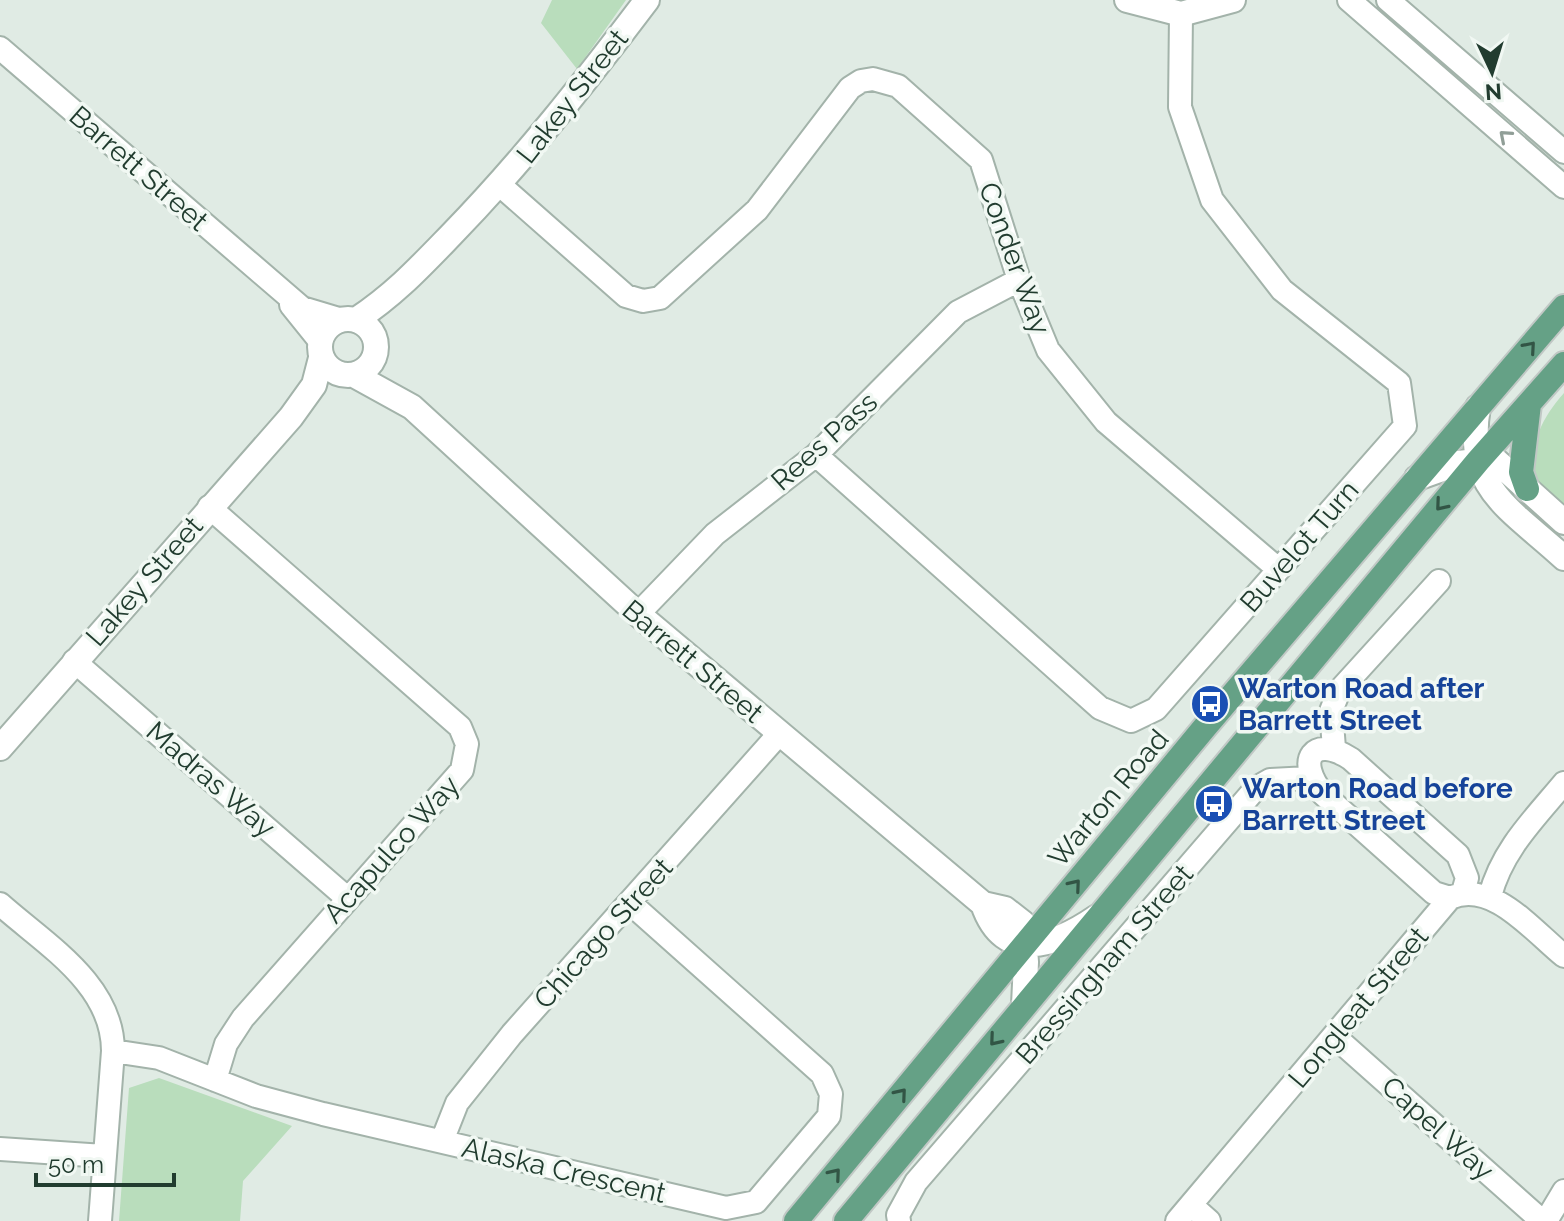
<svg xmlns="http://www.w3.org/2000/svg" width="1564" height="1221" viewBox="0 0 1564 1221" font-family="Raleway,sans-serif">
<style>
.green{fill:#b9ddbc}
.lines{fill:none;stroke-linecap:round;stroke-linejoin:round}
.minor-casing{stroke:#a3b3aa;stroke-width:26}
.tertiary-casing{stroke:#a3b3aa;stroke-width:28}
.primary-casing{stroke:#c1c8c5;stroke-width:28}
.minor{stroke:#fff;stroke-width:22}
.tertiary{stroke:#fff;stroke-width:24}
.primary{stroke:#65a186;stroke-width:24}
.oneway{stroke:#909e97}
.oneway2{stroke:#325545}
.labels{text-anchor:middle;stroke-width:7;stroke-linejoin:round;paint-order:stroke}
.street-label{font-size:28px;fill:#213c2f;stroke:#f1f8f3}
.transit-label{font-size:28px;font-weight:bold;fill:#164399;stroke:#f1f8f3;text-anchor:start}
</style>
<rect width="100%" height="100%" fill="#e0ebe4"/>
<!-- green -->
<path class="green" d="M552,0H626L577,69L541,23Z
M1564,393V509L1530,474C1533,440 1541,419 1564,393Z
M159,1078L292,1126L243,1181L240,1221H119L129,1088Z"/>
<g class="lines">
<defs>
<path id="minor" d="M1349,0L1564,187
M1388,0L1564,152
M0,48L302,308L342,320
M500,185L626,296L643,301L660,298L757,210L850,88L861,81L873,79L898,86L981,160L1019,280L1048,350L1106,422L1278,569
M291,305L320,341
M816,455L1100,708L1131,721L1156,709L1405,426L1399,383L1282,290L1212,200L1180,107L1181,14
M209,507L460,727L467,744L462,770L243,1018L226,1044L215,1080
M638,614L715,534L816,455L958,312L1019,280
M74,661L347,898
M1334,748L1331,711L1339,691L1439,581
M1490,896C1502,850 1534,819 1564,783
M1450,898L1434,893L1323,794C1295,760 1313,734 1351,759L1458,855L1467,878L1463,892
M0,904C46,945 113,984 113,1051L100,1221
M1334,1036L1542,1221
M113,1051L159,1058L256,1096L323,1114L726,1208L756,1202L829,1116L831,1094L822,1074L630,903
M442,1141L457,1103L512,1034L779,734
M0,1149L104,1156
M1191,1205L1209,1221
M899,1221L898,1215L916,1182L1256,788L1270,780L1309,778
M1177,1221L1450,898C1492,879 1533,931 1564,956
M1546,1221L1564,1191"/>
<path id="tertiary" d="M1127,0L1181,14L1233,0
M320 347a28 28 0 1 1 56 0a28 28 0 1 1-56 0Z
M356,320C395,294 419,268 451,235C523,161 585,82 647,0
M354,375L412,407L638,614L983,904L1005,909L1023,923L1026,962L1024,1005
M1478,407C1464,489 1510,508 1564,558
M1417,478L1459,463L1494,459L1564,522
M0,748L291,417L314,385L321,358
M983,904C1004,966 1056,945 1097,917"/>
<path id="primary" d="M1527,489L1521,472L1529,404
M796,1221L1205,727L1564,307
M846,1221L1478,461L1564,364"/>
</defs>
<!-- minor casing -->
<use href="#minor" class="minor-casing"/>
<!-- tertiary casing -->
<use href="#tertiary" class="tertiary-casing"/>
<!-- primary casing -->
<use href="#primary" class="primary-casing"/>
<!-- minor -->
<use href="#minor" class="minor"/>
<!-- tertiary -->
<use href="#tertiary" class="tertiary"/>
<!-- primary -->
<use href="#primary" class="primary"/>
</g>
<!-- one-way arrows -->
<defs><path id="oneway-chevron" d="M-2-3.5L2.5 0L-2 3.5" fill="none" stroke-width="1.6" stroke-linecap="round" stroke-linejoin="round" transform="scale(2)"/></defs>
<use class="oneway" href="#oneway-chevron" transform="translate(1505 136) rotate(-139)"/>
<g class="oneway2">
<use href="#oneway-chevron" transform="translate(1530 347) rotate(-49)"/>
<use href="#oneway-chevron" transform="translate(1441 505) rotate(130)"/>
<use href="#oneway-chevron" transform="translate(1075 885) rotate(-50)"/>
<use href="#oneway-chevron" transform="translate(995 1040) rotate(130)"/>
<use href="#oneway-chevron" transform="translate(901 1094) rotate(-50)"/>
<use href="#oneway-chevron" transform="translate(835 1174) rotate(-50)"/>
</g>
<!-- icons -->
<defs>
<symbol id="bus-disc" viewBox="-11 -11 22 22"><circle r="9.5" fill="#1a4fb4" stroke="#f1f8f3"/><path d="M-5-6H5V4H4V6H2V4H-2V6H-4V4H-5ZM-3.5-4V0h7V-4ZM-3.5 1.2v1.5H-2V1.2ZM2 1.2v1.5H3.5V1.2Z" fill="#fff"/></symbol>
</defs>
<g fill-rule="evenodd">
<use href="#bus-disc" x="1188" y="682" width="44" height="44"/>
<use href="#bus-disc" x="1192" y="782" width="44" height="44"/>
</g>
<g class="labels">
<!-- street labels -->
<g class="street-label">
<text transform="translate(572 96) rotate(-52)" y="10">Lakey Street</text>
<text transform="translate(139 168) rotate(41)" y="10">Barrett Street</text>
<text transform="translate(1015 258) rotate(70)" y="10">Conder Way</text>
<text transform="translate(824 441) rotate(-42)" y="10">Rees Pass</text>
<text transform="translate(1299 546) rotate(-49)" y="10">Buvelot Turn</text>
<text transform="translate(144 581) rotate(-49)" y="10">Lakey Street</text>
<text transform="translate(693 661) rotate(40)" y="10">Barrett Street</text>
<text transform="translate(211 779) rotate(41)" y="10">Madras Way</text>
<text transform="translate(1108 798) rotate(-50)" y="10">Warton Road</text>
<text transform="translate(391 849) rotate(-48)" y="10">Acapulco Way</text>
<text transform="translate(603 933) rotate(-48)" y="10">Chicago Street</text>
<text transform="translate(1104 964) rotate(-49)" y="10">Bressingham Street</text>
<text transform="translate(1358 1007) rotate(-50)" y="10">Longleat Street</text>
<text transform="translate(1438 1128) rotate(42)" y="10">Capel Way</text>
<text transform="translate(564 1170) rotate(13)" y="10">Alaska Crescent</text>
</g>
<!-- transit labels -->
<g class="transit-label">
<text x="1238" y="698">Warton Road after<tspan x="1238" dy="32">Barrett Street</tspan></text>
<text x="1242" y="798">Warton Road before<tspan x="1242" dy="32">Barrett Street</tspan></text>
</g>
</g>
<!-- north arrow -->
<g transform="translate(1492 72) rotate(176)" stroke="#f1f8f3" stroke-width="6" paint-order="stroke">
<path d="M0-6L14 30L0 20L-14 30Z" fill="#213c2f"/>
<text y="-12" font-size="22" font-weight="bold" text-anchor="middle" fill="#213c2f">N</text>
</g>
<!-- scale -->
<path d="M36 1173v12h138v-12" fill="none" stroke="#213c2f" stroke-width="4"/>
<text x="48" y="1173" font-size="24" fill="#213c2f" stroke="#f1f8f3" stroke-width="6" paint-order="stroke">50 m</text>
</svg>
